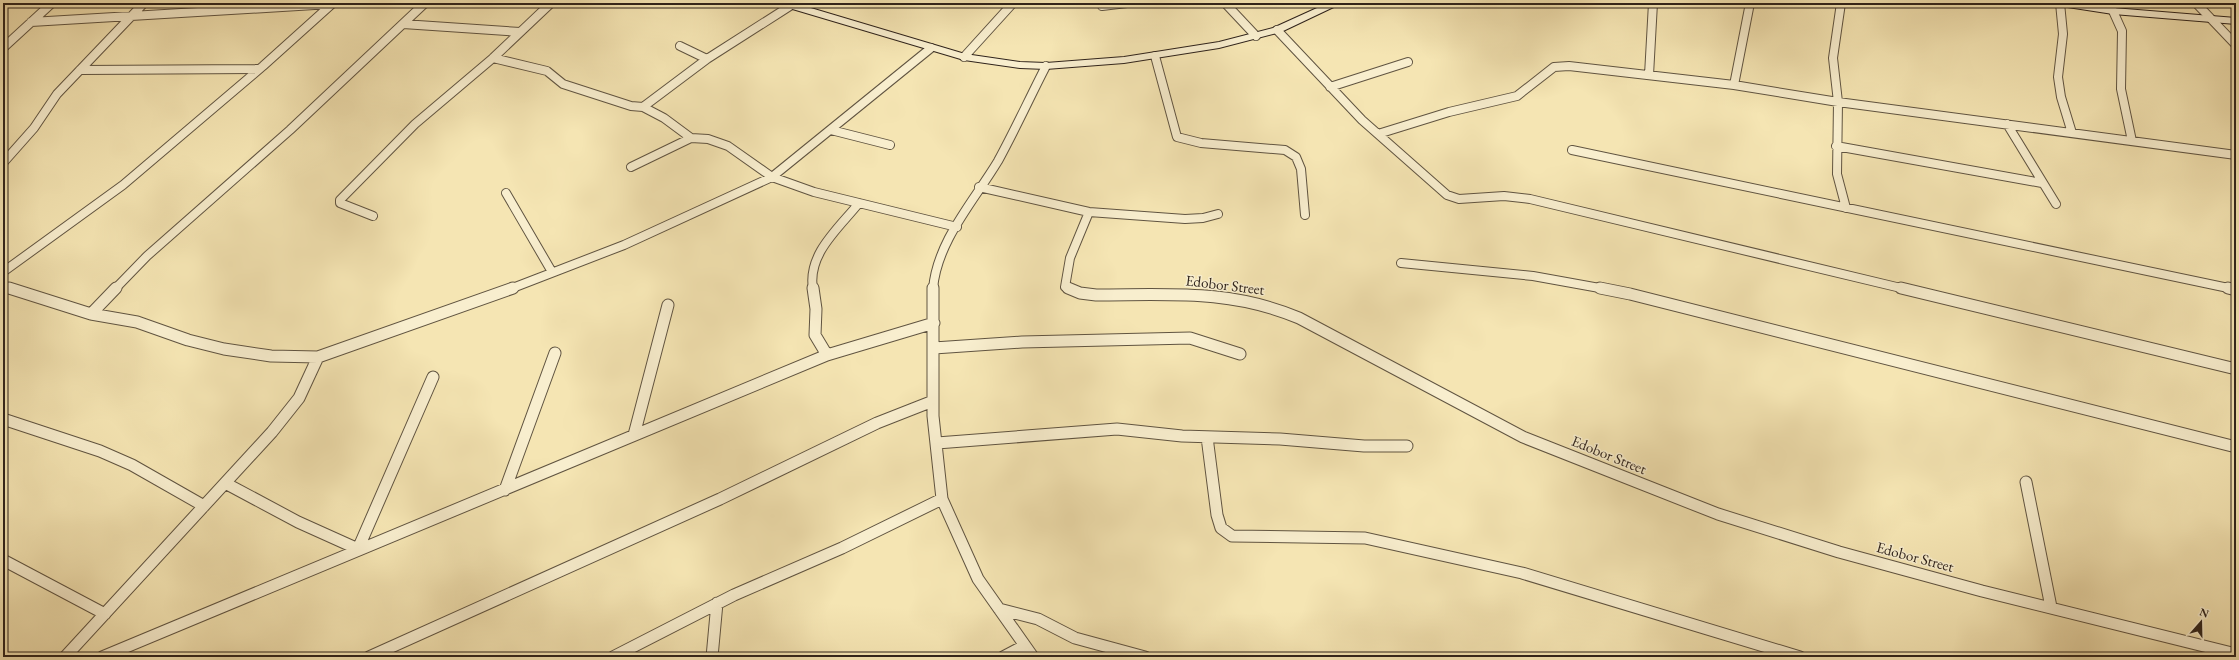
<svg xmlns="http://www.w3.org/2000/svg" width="2239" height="660" viewBox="0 0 2239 660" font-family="'EB Garamond',serif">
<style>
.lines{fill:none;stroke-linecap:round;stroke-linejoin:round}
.street-far1-casing{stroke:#605441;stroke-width:10}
.street-casing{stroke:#605441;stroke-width:13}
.secondary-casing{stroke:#2f231b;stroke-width:2}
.street-far1{stroke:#f8eece;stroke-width:8}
.street{stroke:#f8eece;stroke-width:11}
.secondary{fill:#f8eece;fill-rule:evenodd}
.labels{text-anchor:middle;stroke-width:3;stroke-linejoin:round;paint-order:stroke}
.street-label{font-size:15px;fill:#2f231b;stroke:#f8eece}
</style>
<rect width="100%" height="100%" fill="#f5e5b3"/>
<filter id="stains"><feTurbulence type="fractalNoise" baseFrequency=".005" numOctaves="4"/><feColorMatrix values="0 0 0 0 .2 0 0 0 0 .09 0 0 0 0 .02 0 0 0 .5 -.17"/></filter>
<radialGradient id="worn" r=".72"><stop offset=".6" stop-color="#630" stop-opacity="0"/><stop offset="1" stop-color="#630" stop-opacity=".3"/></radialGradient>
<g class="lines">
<defs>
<path id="street-far1" d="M1225,3L1256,36
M1841,3L1833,58L1838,102L1837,174L1846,208
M2060,3L2063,34L2058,77L2061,97L2072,133
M2196,3L2236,45
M790,6L707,59L643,107L664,118L691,138L708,139L728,146L772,177L814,192L957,227
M1102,6L1127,3
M2113,11L2122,31L2121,89L2132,141
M31,22L331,4
M403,24L520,32
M1277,30L1362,120L1447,195L1459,199L1504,196L1530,199L1905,289
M680,46L707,59
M3,48L52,3
M1155,56L1177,137L1201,143L1285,150L1296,157L1301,169L1305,215
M964,57L1013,3
M493,58L547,71L563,84L631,106L643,107
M80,70L259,69
M1649,75L1653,3
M1734,85L1750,3
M1330,87L1408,62
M2007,124L2056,204
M831,130L890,145
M1378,134L1449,112L1517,96L1554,67L1569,66L1734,85L1838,102L2236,155
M1836,146L2042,183
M1572,150L2233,289
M3,163L34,128L57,94L144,3
M631,167L691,138
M979,187L1089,212L1185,219L1203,218L1218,214
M506,193L552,272
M373,216L340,203V200L415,124L493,58L551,3
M1401,263L1533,276L1605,289
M3,272L123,185L263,66L333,3
M3,286L11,289
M115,289L147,256L290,130L425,3
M510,289L624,245L772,177L931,48
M813,289C807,254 839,228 859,203
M933,289C937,241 974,201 998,161C1015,130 1030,97 1046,66
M1070,289L1065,287L1070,258L1089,212"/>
<path id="street" d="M9,288L91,314L137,322L188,340L224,349L271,356L318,357
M813,288L816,309L815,335L827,355
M933,288V416L942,499L978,579L1033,657
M1068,288L1080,293L1096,295C1169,295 1230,289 1299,318L1523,437L1718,514L1839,552L1982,591L2236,654
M1600,288L1630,294L2236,447
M1901,288L2236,369
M2228,288L2236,290
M91,314L116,288
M934,348L1022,342L1190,338L1240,354
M6,420L100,451L132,465L204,506
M634,435L668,305
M1207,437L1217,515L1221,528L1232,536L1365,538L1522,573L1800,657
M937,443L1117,429L1182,436L1280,439L1364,446H1407
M2026,482L2051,607
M225,483L298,522L358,549L433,377
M505,490L555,353
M3,560L105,614
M999,609L1038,619L1075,638L1145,657
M65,657L272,432L299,398L318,357L513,288
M102,657L827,355L934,323
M369,657L720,499L877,423L933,401
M613,657L734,595L842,548L942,499
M712,657L717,603
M1003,657L1024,646"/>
<path id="secondary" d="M778,3H794L965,54L1020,62L1046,63L1124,57L1219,42L1273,28L1328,3H1342L1281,32L1219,48L1124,63L1046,69L1020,68L964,60L779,5Z
M2056,3H2082L2113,8L2236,18V24L2113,14L2061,6Z"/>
</defs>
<!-- street-far1 casing -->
<use href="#street-far1" class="street-far1-casing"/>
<!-- street casing -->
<use href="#street" class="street-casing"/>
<!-- secondary casing -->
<use href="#secondary" class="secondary-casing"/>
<!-- street-far1 -->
<use href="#street-far1" class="street-far1"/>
<!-- street -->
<use href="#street" class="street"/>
<!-- secondary -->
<use href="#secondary" class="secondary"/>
</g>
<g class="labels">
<!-- street labels -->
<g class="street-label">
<text transform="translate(1225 285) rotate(7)" y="5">Edobor Street</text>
<text transform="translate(1609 455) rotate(22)" y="5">Edobor Street</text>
<text transform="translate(1915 557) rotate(15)" y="5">Edobor Street</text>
</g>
</g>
<!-- margin -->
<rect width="2239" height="660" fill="none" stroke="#f5e5b3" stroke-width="16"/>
<rect x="4" y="4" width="2231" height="652" fill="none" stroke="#2f231b" stroke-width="2"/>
<rect x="8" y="8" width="2223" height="644" fill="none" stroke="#2f231b"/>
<!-- north arrow -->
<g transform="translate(2201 622) rotate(20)" stroke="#f8eece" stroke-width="3" paint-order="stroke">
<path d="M0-3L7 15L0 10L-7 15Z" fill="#2f231b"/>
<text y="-6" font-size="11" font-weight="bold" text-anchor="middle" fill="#2f231b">N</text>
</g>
<rect width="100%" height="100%" filter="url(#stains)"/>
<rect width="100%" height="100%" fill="url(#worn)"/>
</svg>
